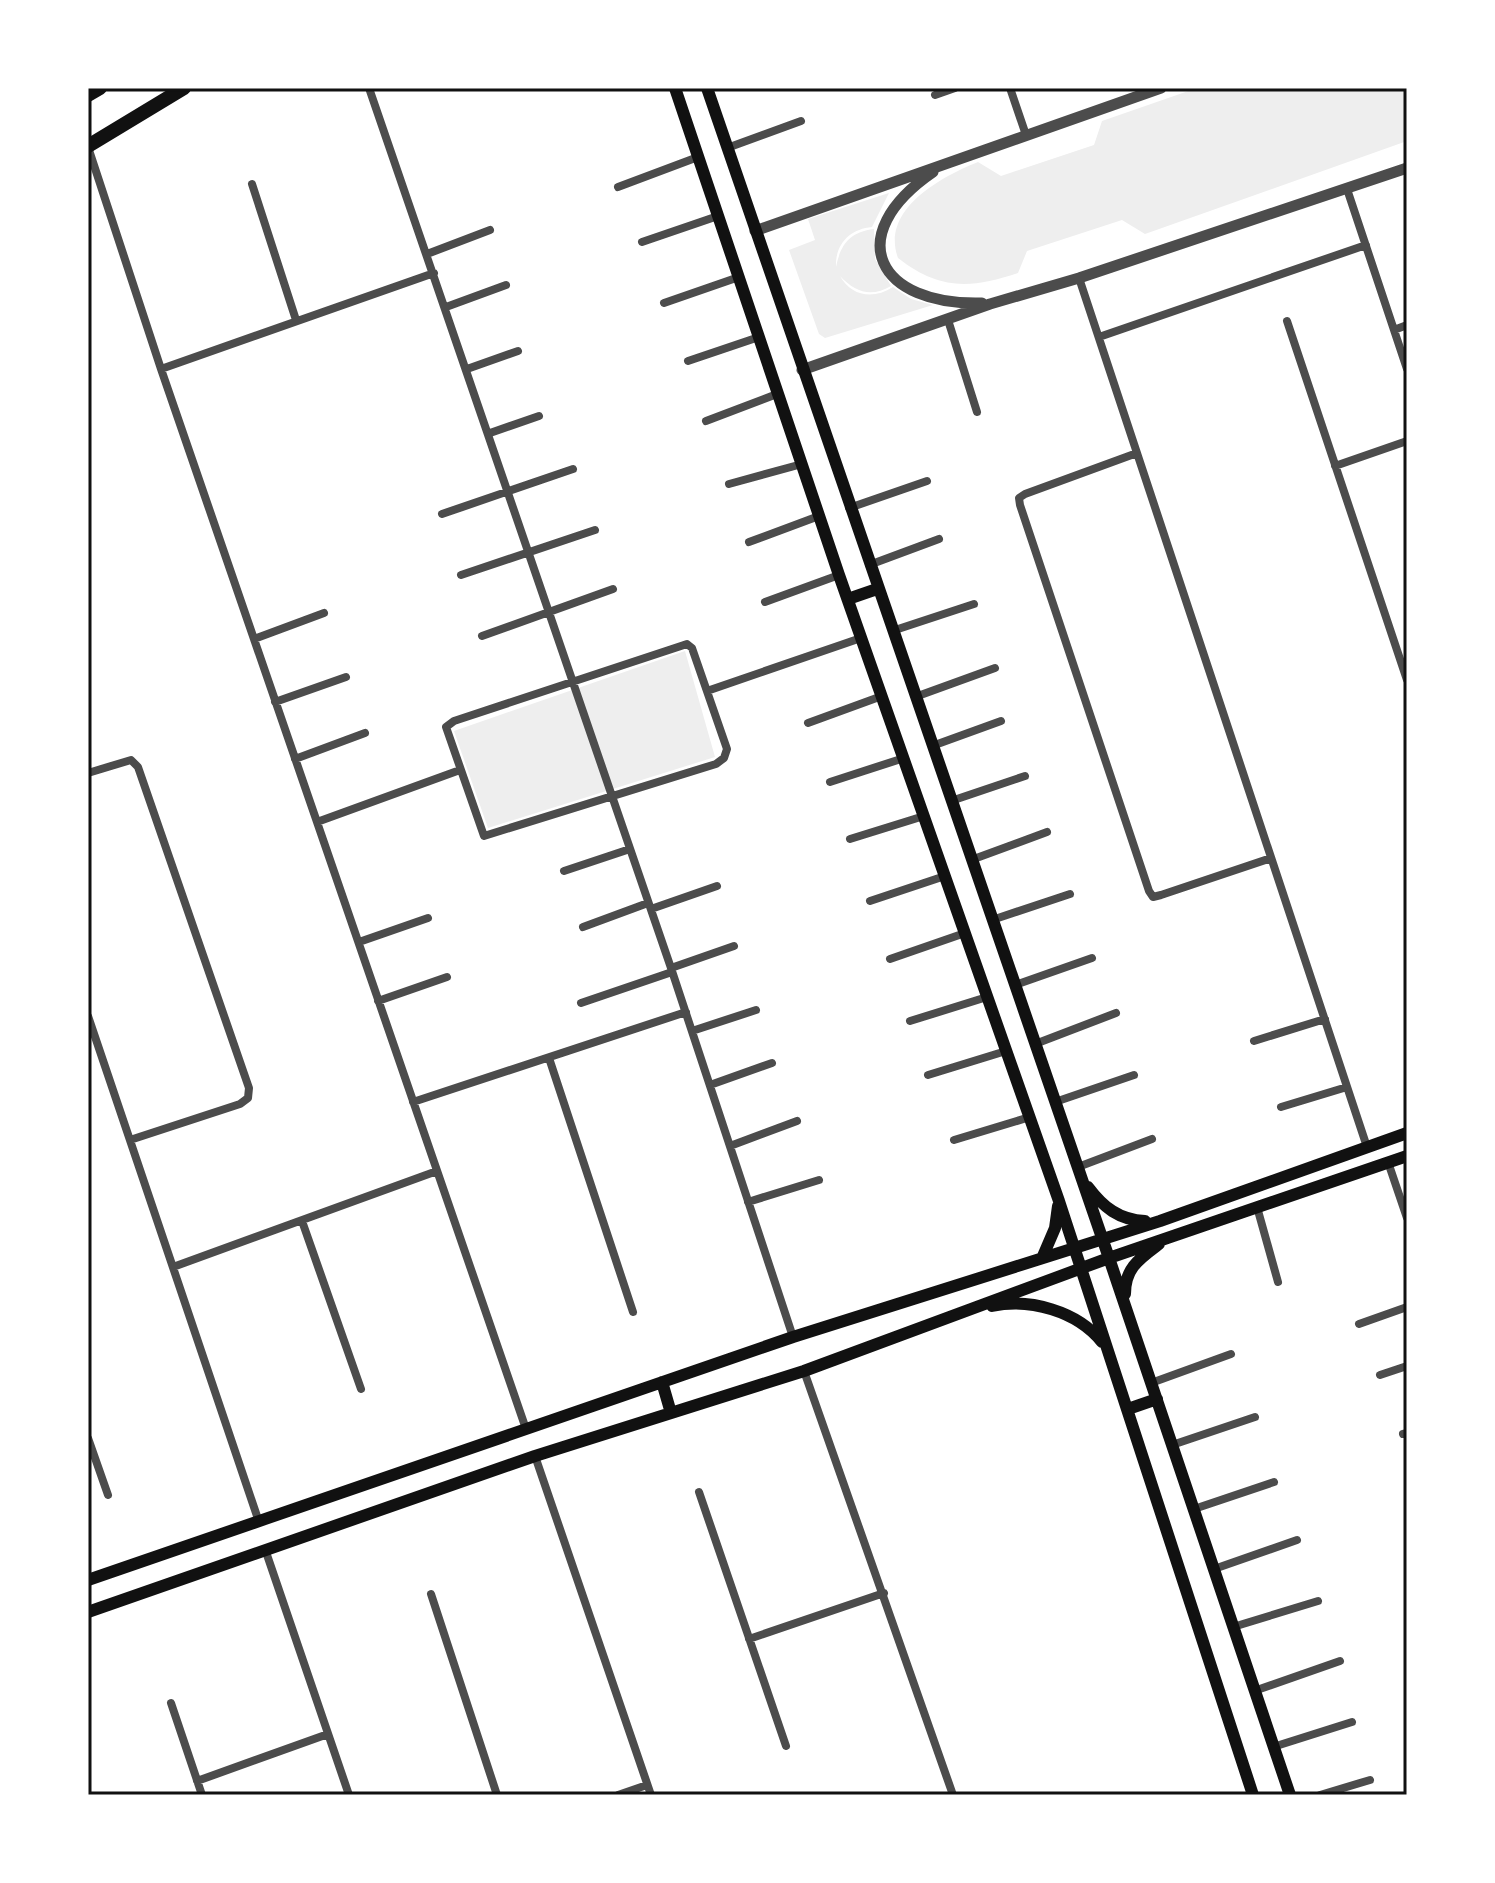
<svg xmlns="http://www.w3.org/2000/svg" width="1495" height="1883" viewBox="0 0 1495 1883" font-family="'Noto Sans',sans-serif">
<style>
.green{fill:#eee}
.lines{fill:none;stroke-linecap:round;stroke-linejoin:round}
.minor{stroke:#4c4c4c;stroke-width:8}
.tertiary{stroke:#4c4c4c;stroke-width:11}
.secondary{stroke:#111;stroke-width:12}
.primary{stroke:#111;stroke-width:14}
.neatline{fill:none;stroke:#111;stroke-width:3}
</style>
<rect width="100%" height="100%" fill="#fff"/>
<!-- green -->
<path class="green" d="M1197,88H1407V141L1145,234L1122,220L1027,251L1018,273C970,289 939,290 898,258C880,209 943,176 978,162L1001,176L1094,145L1102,121Z
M889,193L872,227C850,229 835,244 836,267C840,247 848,232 874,229L875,259L891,286C871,298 855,292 840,276C851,296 873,300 893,287L911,299L933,305L825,338L819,334L789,250L815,240L808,219Z
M685,651L715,757L488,828L454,731Z"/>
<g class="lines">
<!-- minor -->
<path class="minor" d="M369,88L671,968L793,1337
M1010,88L1026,135
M935,95L955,88
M88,147L161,369L526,1429
M727,148L801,121
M252,184L296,320
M618,187L698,157
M1347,189L1407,369
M642,242L718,216
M427,254L490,230
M1079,278L1367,1147
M664,303L739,277
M446,307L506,285
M948,320L977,412
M1287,321L1407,680
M1394,330L1407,325
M1099,337L1366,245
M688,361L759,337
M161,369L434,273
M467,369L518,351
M706,421L777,394
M490,433L539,416
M1137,453L1025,494L1019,498L1020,505L1149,891L1153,897L1161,895L1271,858
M1335,466L1407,441
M729,484L802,464
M849,508L927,481
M442,514L573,469
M749,542L819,516
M869,565L939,539
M461,575L595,530
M765,602L839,575
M892,631L974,604
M482,636L613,589
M254,639L324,613
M687,644L692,648L727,749L724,758L716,764L484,836L446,727L454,721Z
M707,691L861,638
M915,697L995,668
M275,702L346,677
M808,723L882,696
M932,746L1001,721
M295,759L365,733
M88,773L131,760L138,767L249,1088L248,1098L240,1104L130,1140
M830,782L904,758
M951,801L1025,776
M317,822L460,770
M850,839L924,816
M971,860L1047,832
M564,871L630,849
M870,901L945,876
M651,909L717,886
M992,920L1070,894
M583,927L648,903
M359,942L428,918
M890,959L965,933
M671,968L734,946
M1015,985L1092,958
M378,1001L447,977
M581,1003L672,972
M88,1016L259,1522
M910,1021L987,997
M692,1031L756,1010
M1254,1041L1325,1019
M1035,1044L1116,1013
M549,1058L633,1312
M928,1075L1006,1051
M710,1085L772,1063
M413,1102L686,1012
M1055,1102L1134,1075
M1281,1107L1347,1087
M954,1140L1030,1117
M730,1146L797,1121
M1388,1162L1407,1218
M1078,1167L1152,1139
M748,1202L819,1180
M1257,1207L1278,1282
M302,1221L361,1389
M173,1267L437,1171
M1359,1324L1407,1307
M804,1371L953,1795
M1380,1375L1407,1366
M1151,1383L1231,1354
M1403,1434L1407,1433
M88,1438L108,1495
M1172,1445L1255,1417
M535,1456L651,1795
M699,1492L786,1746
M1194,1509L1274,1482
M265,1549L349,1795
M1214,1569L1297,1540
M431,1594L497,1795
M1233,1627L1318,1601
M749,1639L884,1593
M1254,1691L1340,1661
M171,1703L202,1795
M1273,1747L1352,1722
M197,1781L328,1734
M618,1795L647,1785
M1320,1795L1370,1780"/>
<!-- tertiary -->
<path class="tertiary" d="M933,172C840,236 878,306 982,303
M755,231L1161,88
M802,370L990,304L1079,278L1407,168"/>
<!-- secondary -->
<path class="secondary" d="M675,88L839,575L1059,1201L1253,1795
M707,88L1109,1258L1290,1795
M848,599L877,589
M1088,1187C1103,1207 1119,1220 1145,1221
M1043,1256L1055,1228L1058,1206
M1125,1294C1125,1268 1139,1259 1159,1244
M992,1306C1030,1298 1077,1311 1102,1342
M662,1382L671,1413
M1128,1409L1157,1399
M88,1580L793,1337L1160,1221L1407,1133
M88,1612L535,1456L804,1371L1109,1258L1407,1156"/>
<!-- primary -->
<path class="primary" d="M88,95L100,88
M88,146L184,88"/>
</g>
<!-- border -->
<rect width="1495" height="1883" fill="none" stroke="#ffffff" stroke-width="180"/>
<rect x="90" y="90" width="1315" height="1703" class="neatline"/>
</svg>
